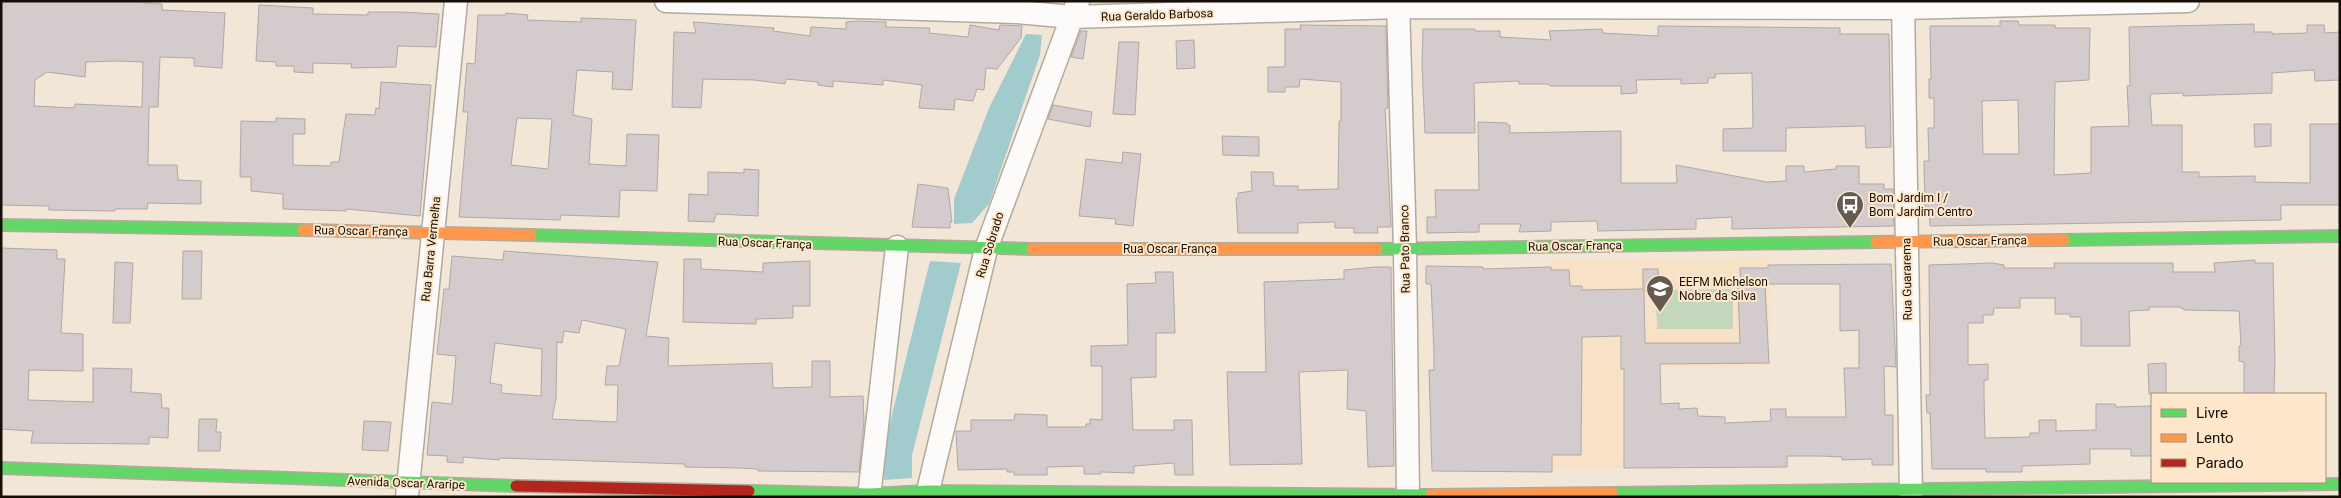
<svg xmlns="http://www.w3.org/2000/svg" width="2341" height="498" viewBox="0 0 2341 498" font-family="Roboto,sans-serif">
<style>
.built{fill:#f7e2c8}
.green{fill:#c4d7bd}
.water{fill:#a2cbcd}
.building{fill:#d4cbcd;stroke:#afa8a7;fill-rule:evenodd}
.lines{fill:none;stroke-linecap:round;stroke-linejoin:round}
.street-casing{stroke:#b3aa9e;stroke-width:25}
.fast-casing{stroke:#b3aa9e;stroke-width:14}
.slow-casing{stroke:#b3aa9e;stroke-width:14}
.jam-casing{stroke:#b3aa9e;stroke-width:14}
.street{stroke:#fdfbf9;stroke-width:22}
.fast{stroke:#63d668;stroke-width:11}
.slow{stroke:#ff974d;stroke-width:11}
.jam{stroke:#b3261e;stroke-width:11}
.labels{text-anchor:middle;stroke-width:4;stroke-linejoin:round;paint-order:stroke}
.street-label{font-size:12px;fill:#170f06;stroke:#fee7cb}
.poi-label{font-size:12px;fill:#170f06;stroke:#fee7cb;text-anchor:start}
</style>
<rect width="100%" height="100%" fill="#f2e6d7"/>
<!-- built -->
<path class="built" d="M1769,257L1770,366L1622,368L1623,468L1553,469L1550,260Z"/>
<!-- green -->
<path class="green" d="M1733,289V329H1657L1656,290Z"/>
<!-- water -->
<path class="water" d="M1026,34L1042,35L1040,55L989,204L972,223L954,224V199L989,108Z
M930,261L961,263L912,455V478L884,480L882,455Z"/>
<!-- building -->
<path class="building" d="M1,1H144V3L162,4V10L225,13L222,68L194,66V58L160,57L158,107H149L148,165H177L178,180L201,181V204L148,203L147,209H115V211L49,210V206L1,205ZM117,61L143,62L142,107L75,104L74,108L34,106L35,80L47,72L85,77L86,62Z
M259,5L313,8V14L368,15V12H400L439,14L436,47L398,46L396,67L351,68L352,64L313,63V73L294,72V66H276V62L256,61Z
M506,13L528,15L527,20L581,22V18L636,20L632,90L612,89L613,72L577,70L573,115L592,119L589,164L626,166L627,134L659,135L657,191L620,190L619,217L561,215L560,220L459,217L468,112H463L467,63L475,64L478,15H506ZM517,118L552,119L548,169L511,165Z
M859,21L886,22V27L930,28L929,33L968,37L970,25L999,30L1000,25L1022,26L1021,38L997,69L986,68L984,90L977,89L973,101L955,99L954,110L919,108L922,85L883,80V85L833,81V87L818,85V82L786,79L785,84L754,80L703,79L701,108L672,107L674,32L696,33L693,22L774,28L773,31L810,36L811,27L846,29V22Z
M2000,21H2018L2019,25H2055V28H2090L2089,80L2055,82L2054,175L2091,173V127L2129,126L2127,86H2130L2129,27L2254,24V32H2272V34L2307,33V25H2324L2325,33L2340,32V80L2315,81L2314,70L2272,73V93L2183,96V93L2151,94L2150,97L2152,125H2182V172H2199V177L2255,176V182L2310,183V124H2340V205H2281V220L1930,226L1929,207L1925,208L1924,161H1929L1928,128H1934V98H1929V79H1931L1930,26H2000ZM2018,100L2019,154H1983L1982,101Z
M1300,25L1386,26L1388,108H1385L1391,227H1377L1378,233H1354V228H1335V222L1298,223V233H1238L1236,198H1238V193L1252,191L1251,172H1273L1274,186H1298V190L1338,189L1339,121H1341V82L1300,79L1299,87H1285V92H1268V67H1285V29H1301Z
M1658,26L1840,28V34H1889L1891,147L1866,148L1865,126L1786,128V151H1723V129L1753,128L1752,73L1715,74V78H1708V83L1681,84V79L1636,80L1637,93L1621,94V86H1550L1549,84H1519V81L1474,83L1475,133H1425L1422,64L1423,29H1475V31H1500V37L1551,40L1549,31L1602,29L1603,33L1658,36Z
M1081,31H1087L1083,59L1071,57Z
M1194,40L1195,68L1177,69L1176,41Z
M1119,42H1139L1135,115L1113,114Z
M381,82L431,85L420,216L346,209V211L283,209V194L251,191V177H240L241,121L276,122V118L305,119V134H293V165L331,166V162H339L346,114L375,115L376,108L379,109Z
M1053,105L1092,112L1090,127L1048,119Z
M1478,122L1507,123V125H1510V133L1621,131V183H1677L1676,165L1767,182L1786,181V166H1804V172L1836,169V166H1859V184H1884V189H1893L1894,226L1732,229V217L1696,219V229L1598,231L1597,221L1551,222V231L1519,232L1521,224H1479V232L1427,233V217H1436L1435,190H1479Z
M2254,124H2271V146L2255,147Z
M1222,136L1259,137V156L1223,155Z
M1123,152L1141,154L1133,226L1115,224L1116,219L1079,216L1086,159L1122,163Z
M744,169L759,170L758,216L716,214L714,222L688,221L689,194L708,195V172L744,173Z
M918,184L948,188L952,222H950V228L912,227Z
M1,248L57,250V259H65L61,333L83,334V371L29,370L28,400L93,402V368L132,369L131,392L161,394L162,408H169L168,438L149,437V444L31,443L33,431L1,429Z
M183,251H202L201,299H182Z
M504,251L658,262L646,336L669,338L668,366L772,363L773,388L812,387V361H830V397L863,396L864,421L859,472L758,471V469L740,468L685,467V464L499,458V460L463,457V463L447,462V456L427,455L432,402L452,404L456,356L437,354L444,289H449L452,256L503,260ZM582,320L626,329L619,366H607L605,385H618L617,422L552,419L556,398L557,342L562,343L564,331L579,333ZM495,343L542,349L541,396L501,393L502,385L490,383Z
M684,259H701V269L763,272V263L810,261V306H793V318L756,319V324L683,322Z
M2255,260V263H2273L2275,362L2274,394H2244V362L2239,361V346H2241L2239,311L2185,310L2179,307H2149V310L2129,311L2130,346H2081V317H2070V314H2055V298H2020V308H1994L1993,315H1983V323H1968V365L1988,364V380H1984V395L1985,438L2030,437V433H2039V420H2056V431L2096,430V404H2115L2116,407L2152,406V456H2131V449H2090V464L2022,466V472H1986V469H1932L1930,413H1927L1926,395H1930L1929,265L1993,263L2004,265V268H2055L2054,263H2173V272H2215L2214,263Z
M115,262L133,263L130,323H113Z
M1891,264L1896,367L1884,366L1885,415H1893V465H1872V459L1842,460V457L1821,456H1787V467L1624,468V369H1621V336L1582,337L1581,455H1552V472L1432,471L1429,370H1434V352L1431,284H1426V266L1483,267V269L1551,267V270H1569L1570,286H1582V290L1643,289V269H1658L1659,290H1644L1645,343H1740L1738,288L1741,287L1740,268H1768V265ZM1768,284H1840V331L1859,330V368H1844L1846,417H1786V409H1770L1771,421L1725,423V417L1698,416L1697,408L1679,409V403L1661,404L1660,364L1769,363L1765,285Z
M1376,267H1391L1394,466L1368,467L1366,411L1347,409L1348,370L1299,372L1302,464L1230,465L1227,372H1266L1264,282L1344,279V270Z
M1155,272H1173L1175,333H1156V377L1131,378L1133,430H1174V420H1192L1193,475H1175L1174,463L1134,466V473L1101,472V474H1084V466L1047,467V475H1014V472H1007V469L958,470L956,431H971V420H1014L1015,414L1047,415V427H1086V424H1090V419L1102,420V366H1091V346L1128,345L1127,284L1156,283Z
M2166,363V394H2149L2148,364Z
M199,419H217L216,432H221L220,451H198Z
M364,421L391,422L388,451L362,450Z"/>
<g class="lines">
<defs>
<path id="street" d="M666,1L1017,12L1072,17L1398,7L1903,8L2188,1
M1398,1L1405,249L1408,497
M1903,1L1911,497
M407,497L456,1
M869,497L897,247
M929,497L928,491L986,249L1078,1"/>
<path id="fast" d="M1,225L303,230
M531,235L1032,249
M2064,240L2340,236
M1377,249L1876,242
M1,468L516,486
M749,491L869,494L928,491L1431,495
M1612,493L2340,484"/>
<path id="slow" d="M303,230L531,235
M1876,242L2064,240
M1032,249H1377
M1431,495L1612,493"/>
<path id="jam" d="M516,486L749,491"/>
</defs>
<!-- street casing -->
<use href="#street" class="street-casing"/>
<!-- fast casing -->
<use href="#fast" class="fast-casing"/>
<!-- slow casing -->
<use href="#slow" class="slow-casing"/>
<!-- jam casing -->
<use href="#jam" class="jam-casing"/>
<!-- street -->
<use href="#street" class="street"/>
<!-- fast -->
<use href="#fast" class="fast"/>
<!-- slow -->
<use href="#slow" class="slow"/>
<!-- jam -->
<use href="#jam" class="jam"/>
</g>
<!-- icons -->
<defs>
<symbol id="bus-pin" viewBox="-11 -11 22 30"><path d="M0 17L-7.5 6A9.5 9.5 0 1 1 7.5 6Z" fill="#645a4f" stroke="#fee7cb"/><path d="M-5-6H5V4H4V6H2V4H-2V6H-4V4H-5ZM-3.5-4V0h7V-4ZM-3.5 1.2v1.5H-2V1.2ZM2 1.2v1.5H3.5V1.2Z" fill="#fff"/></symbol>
<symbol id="school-pin" viewBox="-11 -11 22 30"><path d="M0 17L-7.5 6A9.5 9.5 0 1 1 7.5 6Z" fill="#645a4f" stroke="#fee7cb"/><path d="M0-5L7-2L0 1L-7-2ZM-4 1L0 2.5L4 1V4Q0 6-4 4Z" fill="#fff"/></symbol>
</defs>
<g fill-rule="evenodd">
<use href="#bus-pin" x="1834" y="189" width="32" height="43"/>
<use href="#school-pin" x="1644" y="273" width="32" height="43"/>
</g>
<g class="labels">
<!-- street labels -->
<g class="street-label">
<text transform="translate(1157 15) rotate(-2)" y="4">Rua Geraldo Barbosa</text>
<text transform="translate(361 231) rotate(1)" y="4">Rua Oscar França</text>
<text transform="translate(1980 241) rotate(-1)" y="4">Rua Oscar França</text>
<text transform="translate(765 243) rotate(2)" y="4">Rua Oscar França</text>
<text transform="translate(990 245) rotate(-73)" y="4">Rua Sobrado</text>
<text transform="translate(1575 246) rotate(-1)" y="4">Rua Oscar França</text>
<text transform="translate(431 249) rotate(-84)" y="4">Rua Barra Vermelha</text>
<text x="1170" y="253">Rua Oscar França</text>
<text transform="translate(1405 249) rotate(-91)" y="4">Rua Pato Branco</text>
<text transform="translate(1907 279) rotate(-91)" y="4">Rua Guararema</text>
<text transform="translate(406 483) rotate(2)" y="4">Avenida Oscar Araripe</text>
</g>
<!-- poi labels -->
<g class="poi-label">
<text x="1869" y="202">Bom Jardim I /<tspan x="1869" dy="14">Bom Jardim Centro</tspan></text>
<text x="1679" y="286">EEFM Michelson<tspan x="1679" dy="14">Nobre da Silva</tspan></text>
</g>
</g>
<!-- border -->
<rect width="2341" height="498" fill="none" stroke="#170f06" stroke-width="5"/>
<!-- legend -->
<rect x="2151" y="393" width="175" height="90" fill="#fee7cb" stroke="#a2917c"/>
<rect x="2161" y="409" width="25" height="8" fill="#63d668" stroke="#a2917c"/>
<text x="2196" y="418" font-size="15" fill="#170f06">Livre</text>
<rect x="2161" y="434" width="25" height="8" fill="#ff974d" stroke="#a2917c"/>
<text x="2196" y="443" font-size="15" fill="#170f06">Lento</text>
<rect x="2161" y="459" width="25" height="8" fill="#b3261e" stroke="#a2917c"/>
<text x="2196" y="468" font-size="15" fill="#170f06">Parado</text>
</svg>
